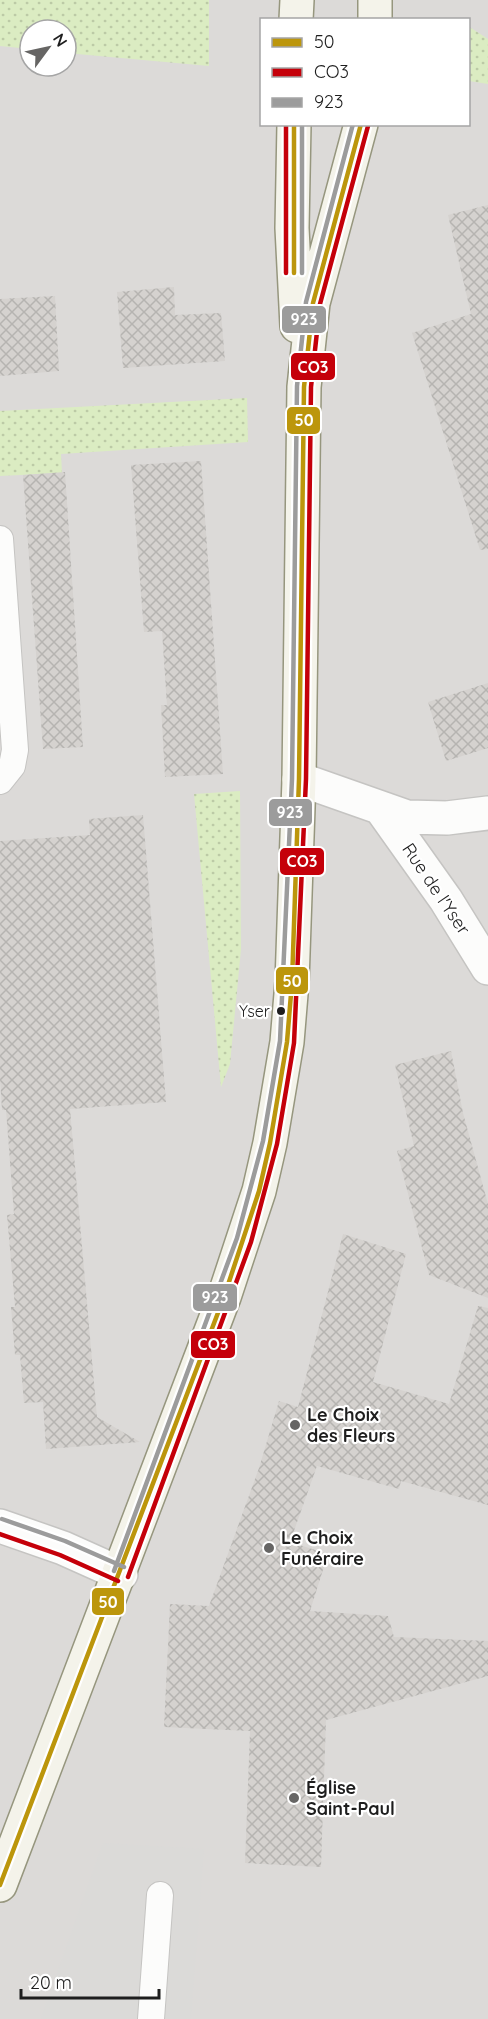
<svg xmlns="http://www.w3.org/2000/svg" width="488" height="2019" viewBox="0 0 488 2019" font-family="Quicksand,sans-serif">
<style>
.residential{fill:#dcdad8;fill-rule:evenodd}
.religious{fill:#dbdad8}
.grass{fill:url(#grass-dots)}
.building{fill:url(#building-cross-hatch)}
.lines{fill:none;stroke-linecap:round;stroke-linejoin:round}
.lane-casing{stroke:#c5c4c2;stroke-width:28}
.street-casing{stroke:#c5c4c2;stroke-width:36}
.secondary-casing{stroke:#96967e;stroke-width:36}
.lane{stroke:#fcfcfb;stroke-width:26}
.street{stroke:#fcfcfb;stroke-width:33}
.secondary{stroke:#f4f3ea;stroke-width:33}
.bus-1-casing{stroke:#fff;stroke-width:9}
.bus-2-casing{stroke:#fff;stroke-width:9}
.bus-3-casing{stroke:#fff;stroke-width:9}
.bus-1{stroke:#bc960c;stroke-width:4.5}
.bus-2{stroke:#c5000a;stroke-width:4.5}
.bus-3{stroke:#9c9c9c;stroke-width:4.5}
.bus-dot{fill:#1e1e1e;stroke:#fff;stroke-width:2}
.poi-dot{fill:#666564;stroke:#fff;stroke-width:2}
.labels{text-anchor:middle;stroke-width:4.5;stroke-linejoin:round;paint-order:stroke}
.bus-label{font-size:16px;fill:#1e1e1e;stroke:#fff;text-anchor:end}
.street-label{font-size:18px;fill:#1e1e1e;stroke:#fff}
.poi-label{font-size:18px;font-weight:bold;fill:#1e1e1e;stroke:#fff;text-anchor:start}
.line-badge{stroke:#fff;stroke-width:2}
.badge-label{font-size:16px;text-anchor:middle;font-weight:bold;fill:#fff}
</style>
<defs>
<pattern id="grass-dots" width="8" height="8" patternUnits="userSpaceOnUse" patternTransform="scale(1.5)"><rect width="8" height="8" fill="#dbecc2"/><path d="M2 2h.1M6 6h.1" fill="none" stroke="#bccaa6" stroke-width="1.8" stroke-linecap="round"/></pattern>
<pattern id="building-cross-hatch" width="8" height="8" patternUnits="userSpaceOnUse" patternTransform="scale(1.5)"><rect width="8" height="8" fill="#d5d2cf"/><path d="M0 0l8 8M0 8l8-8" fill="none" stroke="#b6b4b1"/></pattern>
</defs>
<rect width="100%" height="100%" fill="#edeae6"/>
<!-- residential -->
<path class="residential" d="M0,0H488V2019H0ZM262,20H468V124H262ZM30,30H66V66H30Z"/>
<!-- religious -->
<path class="religious" d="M103,1843L204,1849L191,2019H41Z"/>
<!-- grass -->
<path class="grass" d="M0,0H209V66L66,53V30H30V49L0,46Z
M468,26L488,39V84L469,81Z
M247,398L248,442L61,454L62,473L0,476V411Z
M240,791L241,949L230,1064L221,1087L194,794Z"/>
<!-- building -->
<path class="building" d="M488,205V549L480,550L412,333L471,314L448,215Z
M174,287L175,315L221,313L225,361L123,368L117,292Z
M55,296L59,371L0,376V299Z
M201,461L223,774L165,777L161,705H167L162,631L144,632L131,465Z
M65,472L83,747L43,749L23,475Z
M488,683V748L446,761L428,702Z
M143,815L166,1102L70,1109L97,1417L140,1442L46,1449L43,1402L24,1403L20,1355H15L11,1307H15L7,1215L14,1214L6,1110H2L0,1079V841L90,835L89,819Z
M451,1051L463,1113L488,1204V1298L429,1275L397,1151L414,1146L395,1065Z
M343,1234L406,1254L373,1382L449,1404L478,1306L488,1308V1505L401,1481L399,1489L317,1466L290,1542L328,1554L310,1611L388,1616L394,1637L488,1641V1676L326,1720L321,1867L245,1863L250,1731L164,1727L170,1604L209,1606L259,1468L279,1401L298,1407Z"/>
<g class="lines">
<defs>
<path id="lane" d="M0,539L15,750L12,766L0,781
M151,2019L160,1895"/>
<path id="street" d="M299,779L407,817L447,818L488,813
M382,810L446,900L488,968
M0,1526L63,1548L121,1574"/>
<path id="secondary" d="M296,20L297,0
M375,20V0
M294,124L292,228L297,326
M0,1885L224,1297L259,1191L270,1143L287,1042L292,982L299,779L304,387L313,303L361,124"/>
</defs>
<!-- lane casing -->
<use href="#lane" class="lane-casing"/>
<!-- street casing -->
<use href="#street" class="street-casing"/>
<!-- secondary casing -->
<use href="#secondary" class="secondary-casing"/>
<!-- lane -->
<use href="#lane" class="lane"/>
<!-- street -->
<use href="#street" class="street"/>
<!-- secondary -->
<use href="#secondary" class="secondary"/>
<defs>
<path id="bus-1" d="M294,124V273
M0,1885L224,1297L259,1191L270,1143L287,1042L292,982L299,779L304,387L313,303L361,124"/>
<path id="bus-2" d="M286,124V273
M0,1534L60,1555L118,1581
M128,1577L251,1242L277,1144L294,1043L306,779L311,387L320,304L368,126"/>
<path id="bus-3" d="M302,124V273
M2,1519L65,1541L124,1567
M114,1571L237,1238L263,1141L280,1041L292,779L297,386L306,302L353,124"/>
</defs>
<!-- bus-1 casing -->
<use href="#bus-1" class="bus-1-casing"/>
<!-- bus-2 casing -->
<use href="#bus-2" class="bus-2-casing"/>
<!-- bus-3 casing -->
<use href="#bus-3" class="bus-3-casing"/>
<!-- bus-1 -->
<use href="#bus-1" class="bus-1"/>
<!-- bus-2 -->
<use href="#bus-2" class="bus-2"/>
<!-- bus-3 -->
<use href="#bus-3" class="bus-3"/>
</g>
<!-- markers -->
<circle class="bus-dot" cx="281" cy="1011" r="5"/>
<g class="poi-dot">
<circle cx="295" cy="1425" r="6"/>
<circle cx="269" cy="1548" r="6"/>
<circle cx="294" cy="1798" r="6"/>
</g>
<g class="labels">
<!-- bus labels -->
<g class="bus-label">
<text x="270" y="1017">Yser</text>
</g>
<!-- street labels -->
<g class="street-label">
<text transform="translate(436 889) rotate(56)" y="6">Rue de l'Yser</text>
</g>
<!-- poi labels -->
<g class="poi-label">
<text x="307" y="1421">Le Choix<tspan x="307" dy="21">des Fleurs</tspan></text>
<text x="281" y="1544">Le Choix<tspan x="281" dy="21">Funéraire</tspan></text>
<text x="306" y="1794">Église<tspan x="306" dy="21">Saint-Paul</tspan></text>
</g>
</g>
<g class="line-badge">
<rect x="281" y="305" width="46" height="29" rx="6" fill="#9c9c9c"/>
<rect x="290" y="352" width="46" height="29" rx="6" fill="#c5000a"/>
<rect x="286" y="406" width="35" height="29" rx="6" fill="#bc960c"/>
<rect x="268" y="798" width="45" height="29" rx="6" fill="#9c9c9c"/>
<rect x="279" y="847" width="46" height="29" rx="6" fill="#c5000a"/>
<rect x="275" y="966" width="34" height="29" rx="6" fill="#bc960c"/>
<rect x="192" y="1283" width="46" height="29" rx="6" fill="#9c9c9c"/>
<rect x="190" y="1330" width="46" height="29" rx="6" fill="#c5000a"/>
<rect x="91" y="1587" width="34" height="29" rx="6" fill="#bc960c"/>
</g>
<g class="badge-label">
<text x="304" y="325">923</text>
<text x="313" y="373">CO3</text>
<text x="304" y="426">50</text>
<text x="290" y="818">923</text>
<text x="302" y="867">CO3</text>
<text x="292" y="987">50</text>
<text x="215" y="1303">923</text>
<text x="213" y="1350">CO3</text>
<text x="108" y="1608">50</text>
</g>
<!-- legend -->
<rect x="260" y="18" width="210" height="108" fill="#ffffff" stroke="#a5a5a5" stroke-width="1.5"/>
<rect x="272" y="38" width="30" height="9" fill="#bc960c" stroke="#a5a5a5" stroke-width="1.5"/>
<text x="314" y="48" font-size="18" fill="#1e1e1e">50</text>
<rect x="272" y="68" width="30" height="9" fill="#c5000a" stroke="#a5a5a5" stroke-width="1.5"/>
<text x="314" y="78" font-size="18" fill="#1e1e1e">CO3</text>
<rect x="272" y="98" width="30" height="9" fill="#9c9c9c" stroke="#a5a5a5" stroke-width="1.5"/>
<text x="314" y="108" font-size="18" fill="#1e1e1e">923</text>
<!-- north arrow -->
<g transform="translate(48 48) rotate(57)"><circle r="28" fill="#ffffff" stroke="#a5a5a5" stroke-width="1.5"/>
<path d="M0-4.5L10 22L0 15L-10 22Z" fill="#666564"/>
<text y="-9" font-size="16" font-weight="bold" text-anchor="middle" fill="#1e1e1e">N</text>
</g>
<!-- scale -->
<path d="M21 1989v9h138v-9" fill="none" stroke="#1e1e1e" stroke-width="3"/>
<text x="30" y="1989" font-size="18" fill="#1e1e1e" stroke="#ffffff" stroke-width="4.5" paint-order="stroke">20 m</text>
</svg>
